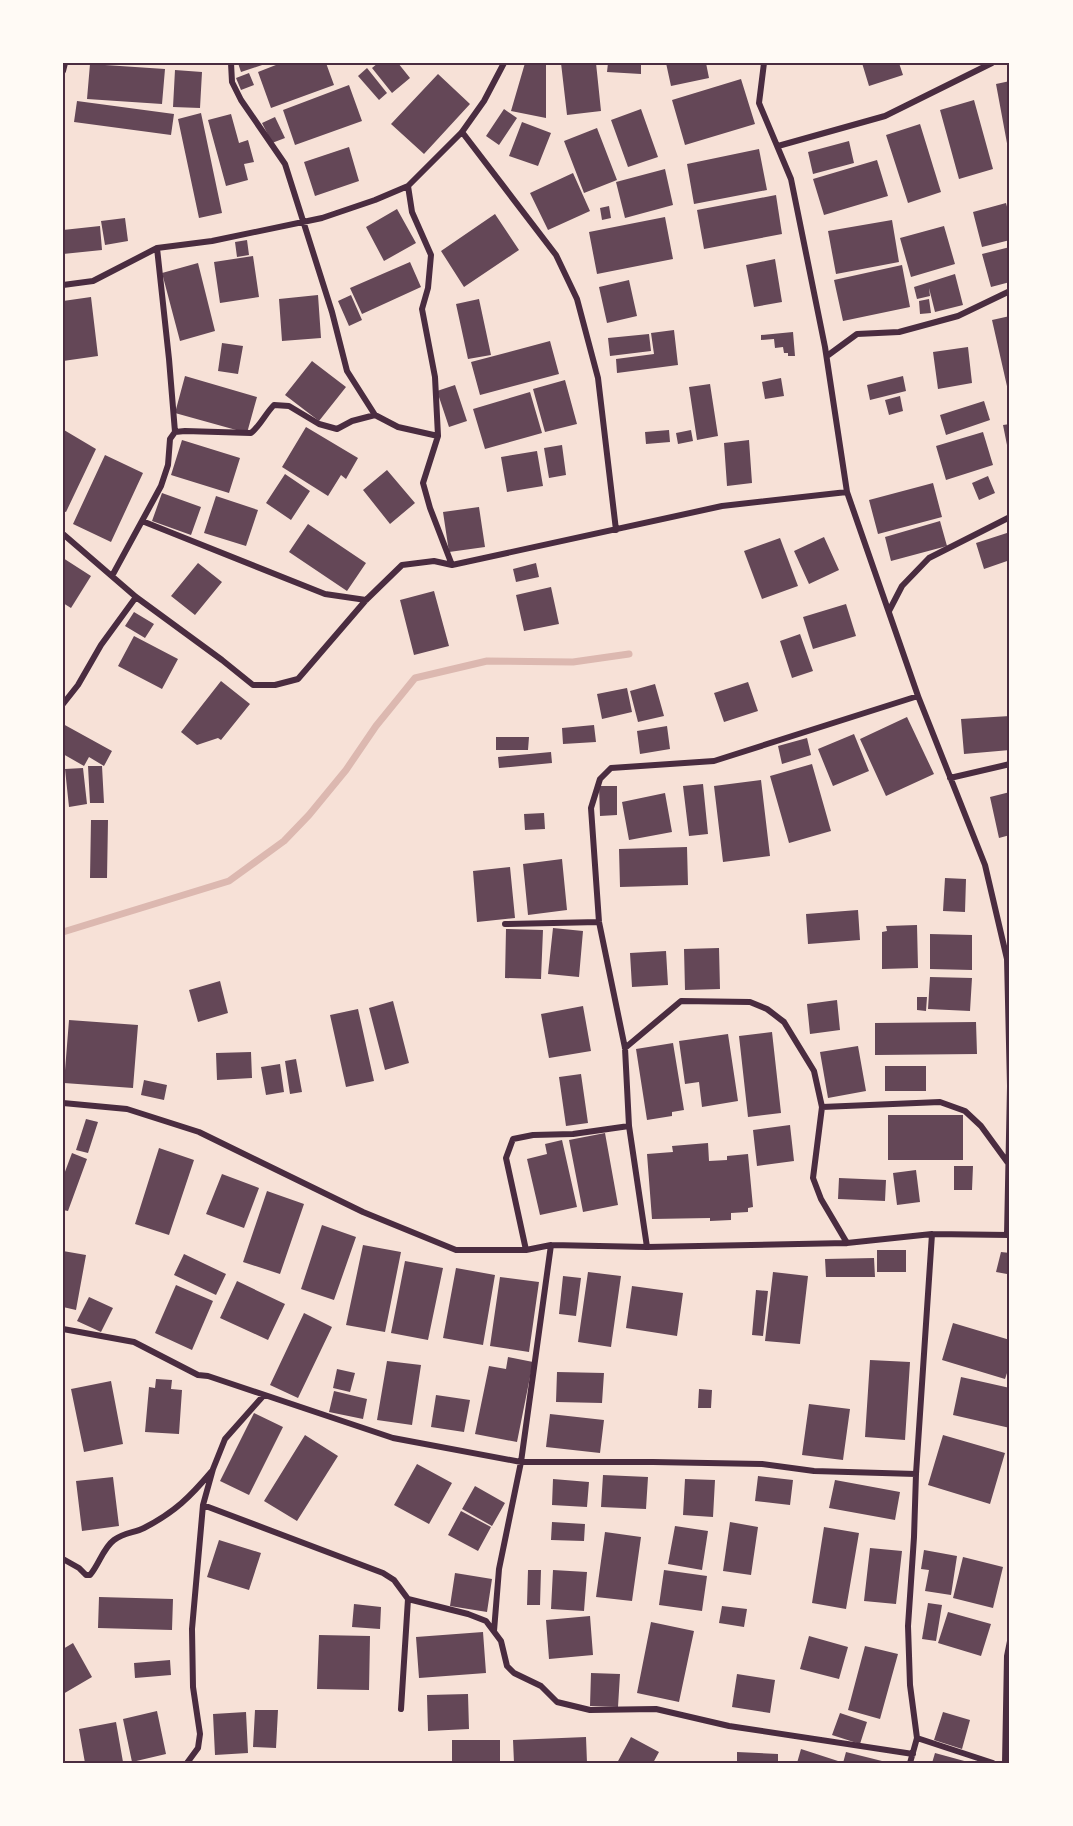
<svg xmlns="http://www.w3.org/2000/svg" width="1073" height="1826" viewBox="0 0 1073 1826" font-family="Bitter,serif">
<style>
.lines{fill:none;stroke-linecap:round;stroke-linejoin:round}
.stream{stroke:#dcb8b0;stroke-width:7}
.building{fill:#644757}
.minor{stroke:#4a2c40;stroke-width:6}
.neatline{fill:none;stroke:#4a2c40;stroke-width:2}
</style>
<rect width="100%" height="100%" fill="#f7e1d7"/>
<g class="lines">
<!-- stream -->
<path class="stream" d="M63,932L229,881L284,841L309,815L346,770L376,726L415,678L487,661L573,662L629,654"/>
</g>
<!-- building -->
<path class="building" d="M238,63H268L241,72Z
M281,63H326L334,85L271,108L258,72Z
M378,63H398L410,78L392,93L372,68Z
M525,63H546V118L511,111Z
M561,63H596L601,111L567,115Z
M608,63H641V74L607,72Z
M666,63H706L709,78L671,86Z
M862,63H899L903,75L869,86Z
M90,64L165,69L162,104L87,99Z
M367,68L387,93L379,100L358,76Z
M175,70L202,72L200,108L173,107Z
M249,73L254,85L241,90L236,78Z
M438,74L470,104L424,154L391,124Z
M741,79L755,124L685,145L672,100Z
M1010,81V154H1009L996,84Z
M349,85L362,121L295,145L283,110Z
M974,100L993,169L959,179L940,110Z
M77,101L174,114L171,135L74,122Z
M504,109L517,118L499,145L486,136Z
M641,109L658,157L628,167L611,120Z
M201,113L222,213L199,218L178,119Z
M231,114L239,143L248,140L254,162L244,164L248,180L226,186L208,120Z
M275,117L285,138L272,143L262,123Z
M522,122L551,133L538,166L509,156Z
M920,124L941,192L908,203L886,135Z
M597,128L617,180L584,193L564,141Z
M849,141L854,163L813,174L808,152Z
M349,147L359,181L315,196L304,162Z
M759,149L767,190L694,204L687,164Z
M877,160L888,196L824,215L813,179Z
M665,169L673,205L625,218L616,182Z
M573,173L590,211L548,230L530,193Z
M776,195L782,234L704,249L697,210Z
M1006,203L1010,218V240L982,247L973,212Z
M609,206L611,218L602,220L600,208Z
M397,209L416,243L384,261L366,227Z
M495,214L519,250L464,287L441,251Z
M665,217L673,259L597,274L589,232Z
M125,218L128,241L105,245L101,221Z
M892,220L899,262L836,274L828,231Z
M100,226L102,250L63,254V230Z
M944,226L955,264L911,277L900,238Z
M247,240L249,255L237,257L235,242Z
M1010,247V282L991,287L982,254Z
M253,256L259,297L220,303L214,262Z
M775,259L782,302L754,307L746,265Z
M410,262L421,287L362,314L350,288Z
M198,263L215,331L180,341L162,273Z
M902,265L910,307L843,321L834,280Z
M955,274L963,305L935,312L929,288L930,296L917,299L914,287Z
M629,280L637,316L607,323L599,287Z
M318,295L321,338L282,341L279,299Z
M351,295L362,320L349,326L338,301Z
M91,297L98,356L63,361V301Z
M479,299L491,355L468,359L456,304Z
M929,299L931,313L920,314L919,301Z
M1010,316V395H1009L992,320Z
M674,330L678,365L617,373L616,359L654,354L651,333Z
M793,332L795,356H788V353H784L783,347L775,348L774,339L761,340V335Z
M649,334L651,351L610,356L608,338Z
M550,341L559,374L480,395L471,362Z
M222,343L243,346L238,374L218,371Z
M968,347L972,383L938,389L933,352Z
M312,361L346,387L319,421L285,395Z
M185,376L257,397L247,433L175,413Z
M903,376L906,391L870,400L867,385Z
M781,378L784,396L765,399L762,382Z
M565,380L577,424L545,432L533,389Z
M710,384L718,436L697,440L689,387Z
M455,385L467,421L449,427L437,391Z
M530,392L542,433L485,449L473,409Z
M900,396L903,411L889,415L885,400Z
M984,401L990,420L946,435L940,415Z
M1010,424V455H1009L1003,425Z
M306,427L358,458L346,479L341,475L328,496L282,467Z
M64,430L96,449L66,512L63,511Z
M669,430L670,442L646,444L645,432Z
M691,430L693,441L678,444L676,433Z
M983,432L993,465L946,480L936,446Z
M182,440L240,458L229,493L171,475Z
M749,440L752,483L727,486L724,443Z
M562,445L566,475L549,478L544,448Z
M537,451L543,486L507,492L501,457Z
M105,455L143,473L111,542L73,524Z
M387,470L415,503L390,524L363,490Z
M285,474L310,491L291,520L266,503Z
M988,476L995,493L979,500L972,483Z
M933,483L942,517L878,534L869,500Z
M162,493L201,507L191,535L152,521Z
M216,496L258,510L246,546L204,533Z
M479,507L485,547L449,552L443,512Z
M940,521L947,546L891,561L885,537Z
M308,524L366,563L347,591L289,552Z
M1010,532V560L984,569L976,543Z
M824,537L839,570L809,584L794,551Z
M780,538L798,586L762,599L744,551Z
M63,558L91,576L71,608L63,603Z
M198,563L222,582L195,615L171,596Z
M536,563L539,577L516,582L513,569Z
M551,587L559,624L524,631L516,595Z
M434,591L449,646L414,655L400,600Z
M846,604L856,636L813,649L803,617Z
M134,612L154,624L145,638L125,626Z
M800,634L813,671L792,678L780,641Z
M134,636L178,659L162,689L118,666Z
M221,681L250,704L221,740L218,738L197,745L181,732Z
M748,682L758,711L724,722L714,693Z
M655,684L664,716L638,722L630,691Z
M627,688L632,712L602,719L597,694Z
M1010,716V750L964,754L961,719Z
M907,717L934,774L886,796L860,739Z
M63,724L112,751L104,766L89,757L84,766L63,754Z
M594,725L596,742L563,744L562,728Z
M667,726L670,749L640,754L637,731Z
M854,734L869,771L833,786L818,749Z
M496,737H529L528,750H496Z
M807,738L811,755L782,764L778,746Z
M551,752L552,763L499,768L498,757Z
M812,764L831,831L789,843L770,776Z
M88,766H102L104,803H90Z
M83,768L87,804L69,807L65,769Z
M761,780L770,856L723,862L714,786Z
M703,784L708,834L689,836L683,786Z
M599,786H617V815L600,816Z
M1010,792V835L999,838L990,797Z
M665,793L672,832L629,840L622,802Z
M544,813L545,829L525,830L524,814Z
M91,820H108L107,878H90Z
M687,847L688,885L620,887L619,849Z
M562,859L567,910L528,915L523,864Z
M510,867L515,918L477,922L473,871Z
M945,878L966,879L965,912L943,911Z
M858,910L860,940L808,944L806,914Z
M917,925L918,968L882,969V932L887,931L886,926Z
M553,928L583,931L579,977L548,974Z
M506,929L543,930L541,979L505,978Z
M930,934L972,935V970L930,969Z
M719,948L720,989L685,990L684,949Z
M666,951L668,985L632,987L630,953Z
M930,977L972,978L970,1011L928,1009Z
M220,981L228,1013L198,1022L189,990Z
M917,997H927L926,1011L917,1010Z
M837,1000L840,1030L810,1034L807,1004Z
M393,1001L409,1063L385,1070L369,1008Z
M583,1006L591,1051L549,1058L541,1014Z
M358,1009L374,1081L346,1087L330,1015Z
M69,1020L138,1025L133,1088L64,1083Z
M976,1022L977,1054L875,1055V1023Z
M772,1032L781,1113L748,1117L739,1036Z
M728,1034L738,1101L702,1107L699,1082L685,1084L679,1041Z
M673,1043L684,1110L672,1112V1116L647,1120L636,1049Z
M858,1046L866,1091L828,1098L820,1052Z
M251,1052L252,1078L217,1080L216,1053Z
M296,1059L302,1092L290,1094L285,1061Z
M280,1064L284,1092L266,1095L261,1067Z
M885,1066H926V1091H885Z
M581,1074L588,1123L566,1126L559,1077Z
M144,1080L167,1085L164,1100L141,1095Z
M888,1115H963V1160H888Z
M86,1119L98,1122L88,1153L76,1150Z
M790,1125L794,1161L757,1166L753,1130Z
M605,1133L618,1205L583,1212L569,1140Z
M562,1140L577,1207L540,1215L527,1159L547,1154L545,1144Z
M708,1143L709,1161L727,1160V1156L748,1154L753,1207L748,1208V1212L731,1213V1220L710,1221V1218L652,1219L647,1154L673,1152L672,1146Z
M159,1148L194,1160L169,1235L135,1224Z
M72,1153L87,1159L68,1211L63,1210V1177Z
M954,1166H973L972,1190H954Z
M916,1170L920,1202L897,1205L893,1173Z
M222,1174L259,1188L244,1228L206,1214Z
M839,1178L886,1180L885,1201L838,1199Z
M267,1191L304,1204L280,1274L243,1262Z
M322,1225L356,1237L334,1300L301,1289Z
M363,1245L401,1252L385,1332L346,1325Z
M877,1250H906V1272H877Z
M63,1251L86,1255L76,1310L63,1307Z
M1001,1252L1010,1253L1007,1274L996,1272Z
M184,1254L226,1274L216,1295L174,1275Z
M874,1258L875,1277H826L825,1259Z
M405,1261L443,1268L428,1340L391,1333Z
M456,1268L495,1275L483,1345L443,1338Z
M588,1272L621,1276L611,1347L578,1342Z
M773,1272L808,1276L800,1344L765,1341Z
M563,1276L581,1278L576,1316L559,1314Z
M500,1277L539,1282L529,1352L490,1346Z
M237,1281L285,1304L268,1340L220,1318Z
M176,1285L213,1301L192,1350L155,1333Z
M632,1286L683,1293L677,1336L626,1328Z
M756,1290L768,1291L763,1336L752,1335Z
M89,1297L113,1308L101,1332L77,1321Z
M304,1313L332,1327L298,1398L270,1385Z
M953,1323L1010,1340V1364L1005,1379L942,1360Z
M508,1357L533,1362L517,1442L475,1434L489,1366L506,1369Z
M870,1360L910,1362L905,1440L865,1437Z
M387,1361L421,1365L412,1425L377,1420Z
M337,1369L355,1373L350,1392L333,1388Z
M557,1372L604,1373L602,1403L556,1402Z
M961,1377L1010,1388V1428L953,1415Z
M156,1379L172,1380L171,1389L182,1390L179,1434L145,1432L149,1387L155,1388Z
M111,1381L123,1444L84,1452L71,1389Z
M699,1389L712,1390L711,1408H698Z
M334,1391L367,1399L363,1419L329,1412Z
M436,1395L470,1400L464,1432L431,1427Z
M809,1404L850,1409L843,1460L802,1455Z
M254,1413L283,1427L249,1495L220,1481Z
M550,1414L604,1420L600,1453L546,1447Z
M305,1435L338,1456L297,1521L264,1501Z
M943,1435L1005,1453L990,1504L928,1485Z
M417,1464L452,1483L429,1524L394,1505Z
M603,1475L648,1477L646,1509L601,1507Z
M758,1476L793,1480L790,1505L755,1501Z
M113,1477L119,1526L82,1531L76,1481Z
M553,1479L589,1482L587,1507L552,1505Z
M685,1479L715,1480L713,1517L683,1515Z
M835,1480L900,1492L895,1520L829,1508Z
M475,1486L505,1503L492,1526L462,1509Z
M461,1511L491,1527L478,1551L448,1535Z
M552,1522L585,1524L584,1541L551,1540Z
M730,1522L758,1527L751,1575L723,1571Z
M675,1526L708,1531L702,1570L668,1564Z
M824,1527L859,1533L846,1609L812,1603Z
M605,1532L641,1537L632,1601L596,1597Z
M219,1540L261,1553L249,1590L207,1577Z
M870,1548L902,1551L896,1604L864,1601Z
M924,1550L957,1556L951,1595L925,1591L929,1570L921,1569Z
M963,1557L1003,1567L993,1608L953,1598Z
M528,1570H541L540,1605H527Z
M553,1570L587,1572L584,1611L551,1609Z
M664,1570L707,1576L702,1611L659,1605Z
M455,1573L492,1579L487,1612L450,1606Z
M99,1597L173,1599L172,1630L98,1628Z
M928,1603L942,1605L936,1641L922,1639Z
M354,1604L381,1607L380,1629L352,1627Z
M722,1606L747,1609L744,1627L719,1623Z
M948,1612L991,1624L981,1656L938,1643Z
M590,1616L593,1655L549,1659L546,1620Z
M651,1622L694,1631L679,1702L637,1693Z
M483,1632L486,1673L419,1678L416,1637Z
M319,1635L370,1636L369,1690L317,1689Z
M809,1636L848,1647L839,1679L800,1669Z
M73,1643L92,1677L63,1694V1649Z
M865,1646L898,1654L880,1719L848,1710Z
M170,1660L171,1675L135,1678L134,1663Z
M591,1673L620,1674L618,1707L590,1706Z
M737,1674L775,1680L770,1713L732,1707Z
M468,1694L469,1729L428,1731L427,1695Z
M255,1710H278L276,1748L253,1747Z
M157,1711L166,1754L132,1762L123,1719Z
M246,1712L248,1753L215,1755L213,1714Z
M943,1712L970,1720L962,1749L934,1740Z
M840,1713L867,1722L860,1744L832,1735Z
M116,1722L123,1762L85,1763L79,1729Z
M586,1737L587,1763H514L513,1740Z
M631,1737L659,1752L653,1763H617Z
M452,1740H500V1763H452Z
M801,1749L838,1761L837,1763H797Z
M737,1752L778,1754V1763H737Z
M846,1752L886,1762V1763H843Z
M935,1753L968,1762V1763H932Z"/>
<g class="lines">
<!-- minor -->
<path class="minor" d="M231,63L232,82L241,100L285,164L332,312L347,371L375,415L398,427L438,436
M764,63L759,103L791,179L825,347L847,492L918,696L985,865L1007,959L1010,1086L1007,1235
M63,71L65,63
M462,132L556,255L577,299L598,378L616,530
M778,146L885,116L992,63
M408,186L412,212L431,255L428,288L422,309L435,377L438,436L423,483L430,508L452,565
M63,285L93,281L157,248L212,241L322,218L375,200L408,186L462,132L484,101L504,63
M827,356L857,334L899,332L958,316L1010,291
M175,432L185,431L251,433C261,425 265,414 274,405L289,406L319,424L337,429L352,421L375,415
M142,521L325,594L366,600
M63,534L136,597L222,660L253,685H275L298,679L366,600L402,565L434,561L452,565L722,506L847,492
M112,576L161,486L168,465L170,439L175,432L169,359L157,248
M889,611L902,586L929,558L1010,517
M63,704L78,685L101,645L136,597
M950,778L1010,764
M505,924L599,922
M625,1048L681,1001L750,1002L767,1009L784,1022L814,1071L822,1107L813,1178L821,1199L847,1243
M63,1103L127,1109L199,1132L363,1212L456,1250H526L551,1245L647,1247L847,1243L932,1234L1009,1235
M822,1107L940,1102L965,1111L981,1126L1008,1163
M647,1247L629,1126L625,1048L599,922L591,808L600,779L611,768L714,761L918,696
M526,1250L506,1158L513,1139L533,1135L573,1134L629,1126
M63,1329L134,1342L198,1375L208,1376L393,1438L521,1462H653L762,1464L814,1471L916,1474
M203,1505L383,1573L394,1580L408,1599L401,1709
M63,1559L79,1568L86,1575H90C99,1565 103,1548 114,1540C125,1532 134,1533 144,1528C175,1512 190,1497 212,1471
M408,1599L468,1614L486,1621L501,1641L507,1666L514,1673L541,1686L557,1702L590,1710L656,1709L729,1726L913,1754
M494,1631L499,1569L521,1462L551,1245
M917,1738L993,1763
M187,1763L198,1748L200,1734L193,1687L192,1629L203,1505L213,1469L225,1439L264,1395
M910,1763L917,1738L910,1685L908,1626L914,1537L916,1474L932,1234
M1005,1763L1007,1656L1010,1641"/>
</g>
<!-- border -->
<rect width="1073" height="1826" fill="none" stroke="#fffaf5" stroke-width="129"/>
<rect x="64" y="64" width="944" height="1698" class="neatline"/>
</svg>
